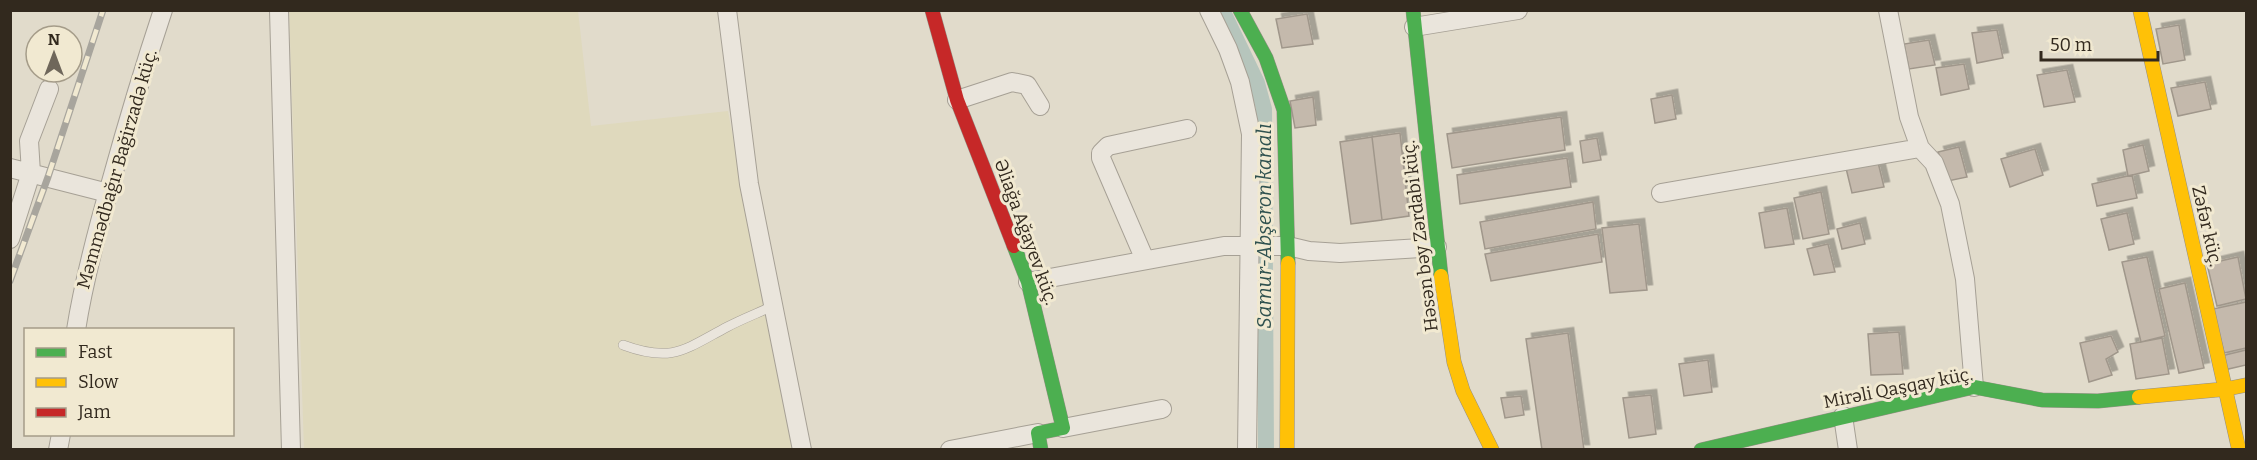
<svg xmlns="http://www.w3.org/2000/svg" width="2257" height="460" viewBox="0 0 2257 460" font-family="Bitter,serif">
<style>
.farmland{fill:#dfd9bd}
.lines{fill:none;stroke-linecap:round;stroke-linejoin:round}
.canal{stroke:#b6c5bc;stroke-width:16}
.building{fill:#c4b9ac;stroke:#a0978b;stroke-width:1.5;filter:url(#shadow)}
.lane-casing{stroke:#a6a095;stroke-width:10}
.street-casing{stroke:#a6a095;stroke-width:20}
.fast-casing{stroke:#958f85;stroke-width:15}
.slow-casing{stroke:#958f85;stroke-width:15}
.jam-casing{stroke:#958f85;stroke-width:15}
.lane{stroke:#eae5dc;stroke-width:9}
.street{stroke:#eae5dc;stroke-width:18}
.fast{stroke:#4caf50;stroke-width:14}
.slow{stroke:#ffc107;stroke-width:14}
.jam{stroke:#c62828;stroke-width:14}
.rail-casing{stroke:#a8a59d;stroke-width:7}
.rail{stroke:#f1e9d1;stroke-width:4.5;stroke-dasharray:14;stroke-linecap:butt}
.labels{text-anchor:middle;stroke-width:6;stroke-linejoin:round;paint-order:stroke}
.street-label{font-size:18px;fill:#32291e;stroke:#f1e9d1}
.water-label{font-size:20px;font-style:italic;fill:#2f514f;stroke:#f1e9d1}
</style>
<defs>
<filter id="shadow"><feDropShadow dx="5.5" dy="-5.5" stdDeviation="0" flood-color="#0004"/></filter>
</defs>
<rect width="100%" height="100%" fill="#e1dbcb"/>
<!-- farmland -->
<path class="farmland" d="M289,11H578L591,126L728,111L792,449H304Z"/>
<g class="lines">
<!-- canal -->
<path class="canal" d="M1222,10L1257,83L1264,109L1266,450"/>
</g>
<!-- building -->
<path class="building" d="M1307,14L1313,44L1282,48L1276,19Z
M2179,25L2185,60L2163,64L2156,29Z
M1997,30L2003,58L1977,63L1972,33Z
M1929,40L1935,65L1909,69L1904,44Z
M1964,64L1969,89L1941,95L1936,68Z
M2067,70L2075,102L2044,107L2037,75Z
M2205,82L2211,109L2178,116L2171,88Z
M1672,95L1676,119L1655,123L1651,99Z
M1313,97L1316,125L1295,128L1290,101Z
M1561,117L1565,150L1452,168L1447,134Z
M1400,133L1409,216L1382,220L1372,137Z
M1372,137L1382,220L1351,224L1340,142Z
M1597,138L1601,160L1583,163L1580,141Z
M2143,145L2149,171L2128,176L2123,150Z
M1959,147L1967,177L1948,181L1938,152Z
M2035,149L2043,175L2010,187L2001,159Z
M1567,158L1571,187L1460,204L1457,175Z
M1877,158L1884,187L1852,193L1845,164Z
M2132,175L2137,198L2097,206L2092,184Z
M1821,192L1829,234L1803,239L1794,198Z
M1593,202L1596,229L1485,249L1480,222Z
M1787,208L1794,244L1765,248L1759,213Z
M2127,213L2134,244L2109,250L2101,219Z
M1860,223L1865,244L1842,249L1837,229Z
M1639,224L1647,290L1610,293L1602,228Z
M1598,234L1602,262L1491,281L1485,254Z
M1828,244L1835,272L1814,275L1807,249Z
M2147,257L2165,336L2141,342L2122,262Z
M2238,257L2246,299L2217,306L2207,264Z
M2185,283L2204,368L2179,373L2159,289Z
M2246,302V348L2224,353L2213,309Z
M1899,332L1903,374L1871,375L1868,334Z
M1568,333L1584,450H1542L1526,339Z
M2111,336L2118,352L2106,359L2112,375L2089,382L2080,343Z
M2162,338L2169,374L2136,379L2130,344Z
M2246,350V365L2224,370L2221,356Z
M1708,360L1712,392L1684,396L1679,364Z
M1651,395L1656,434L1629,438L1623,398Z
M1521,396L1524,415L1505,418L1501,398Z"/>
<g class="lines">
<defs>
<path id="lane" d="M623,345C672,363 684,350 727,327C742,319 758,313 773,306"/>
<path id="street" d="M279,10L291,450
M727,10L749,184L802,450
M1209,10L1228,49L1240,82L1251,134L1247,450
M1888,10L1909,117L1920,148L1934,163L1950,204L1965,279L1974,387
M1414,27L1518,10
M957,100L1012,82L1027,85L1040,106
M10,168L108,193
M1661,193L1920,148
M10,239L31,173L29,141L49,89
M1145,260L1101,158V153L1108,146L1187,129
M1028,282L1224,246H1288L1309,251L1340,253L1437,247
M76,330C84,279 97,231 111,182C127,124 144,67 163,10
M1843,416L1848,450
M1063,428L1162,409
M58,450L61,434
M950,450L1038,433"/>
<path id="fast" d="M1240,10L1266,58L1284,110L1288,263
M1413,10L1441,276
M1014,246L1028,282L1063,428L1038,433L1041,450
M1701,450L1974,387L2042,400L2098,401L2139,397"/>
<path id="slow" d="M2140,10L2239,450
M1441,276L1454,362L1463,391L1492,450
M2139,397L2226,389L2246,385
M1287,450L1288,263"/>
<path id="jam" d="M932,10L957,100L1014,246"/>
</defs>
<!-- lane casing -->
<use href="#lane" class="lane-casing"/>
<!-- street casing -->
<use href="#street" class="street-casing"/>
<!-- fast casing -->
<use href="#fast" class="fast-casing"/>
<!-- slow casing -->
<use href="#slow" class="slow-casing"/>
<!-- jam casing -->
<use href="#jam" class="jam-casing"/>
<!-- lane -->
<use href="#lane" class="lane"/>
<!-- street -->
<use href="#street" class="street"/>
<!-- fast -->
<use href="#fast" class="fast"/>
<!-- slow -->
<use href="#slow" class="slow"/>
<!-- jam -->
<use href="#jam" class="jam"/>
<defs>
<path id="rail" d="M10,281L48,177L103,10"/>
</defs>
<!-- rail casing -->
<use href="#rail" class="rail-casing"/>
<!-- rail -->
<use href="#rail" class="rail"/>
</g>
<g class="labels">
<!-- street labels -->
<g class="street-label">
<text transform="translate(117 169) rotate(-74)" y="6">Məmmədbağır Bağirzadə küç.</text>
<text transform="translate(2207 226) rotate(77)" y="6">Zəfər küç.</text>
<text transform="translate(1026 232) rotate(70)" y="6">Əliağa Ağayev küç.</text>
<text transform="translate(1420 236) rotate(-97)" y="6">Həsən bəy Zərdabi küç.</text>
<text transform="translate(1898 388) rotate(-11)" y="6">Mirəli Qaşqay küç.</text>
</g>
<!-- water labels -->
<g class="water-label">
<text transform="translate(1264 226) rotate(-90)" y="7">Samur-Abşeron kanalı</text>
</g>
</g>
<!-- border -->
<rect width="2257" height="460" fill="none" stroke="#32291e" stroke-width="24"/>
<!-- legend -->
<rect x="24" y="328" width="210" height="108" fill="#f1e9d1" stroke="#a59c89" stroke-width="1.5"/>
<rect x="36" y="348" width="30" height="9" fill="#4caf50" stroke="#a59c89" stroke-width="1.5"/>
<text x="78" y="358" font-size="18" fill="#32291e">Fast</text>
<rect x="36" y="378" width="30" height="9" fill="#ffc107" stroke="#a59c89" stroke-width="1.5"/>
<text x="78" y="388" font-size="18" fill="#32291e">Slow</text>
<rect x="36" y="408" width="30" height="9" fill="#c62828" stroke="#a59c89" stroke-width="1.5"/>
<text x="78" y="418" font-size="18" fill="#32291e">Jam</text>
<!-- north arrow -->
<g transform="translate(54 54)"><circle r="28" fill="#f1e9d1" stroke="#a59c89" stroke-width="1.5"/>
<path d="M0-4.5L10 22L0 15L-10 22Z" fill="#6f675b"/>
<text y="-9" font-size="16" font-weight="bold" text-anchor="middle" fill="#32291e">N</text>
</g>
<!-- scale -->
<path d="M2041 51v9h117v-9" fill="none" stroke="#32291e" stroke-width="3"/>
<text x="2050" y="51" font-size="18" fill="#32291e" stroke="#f1e9d1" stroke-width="4.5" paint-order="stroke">50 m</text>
</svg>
